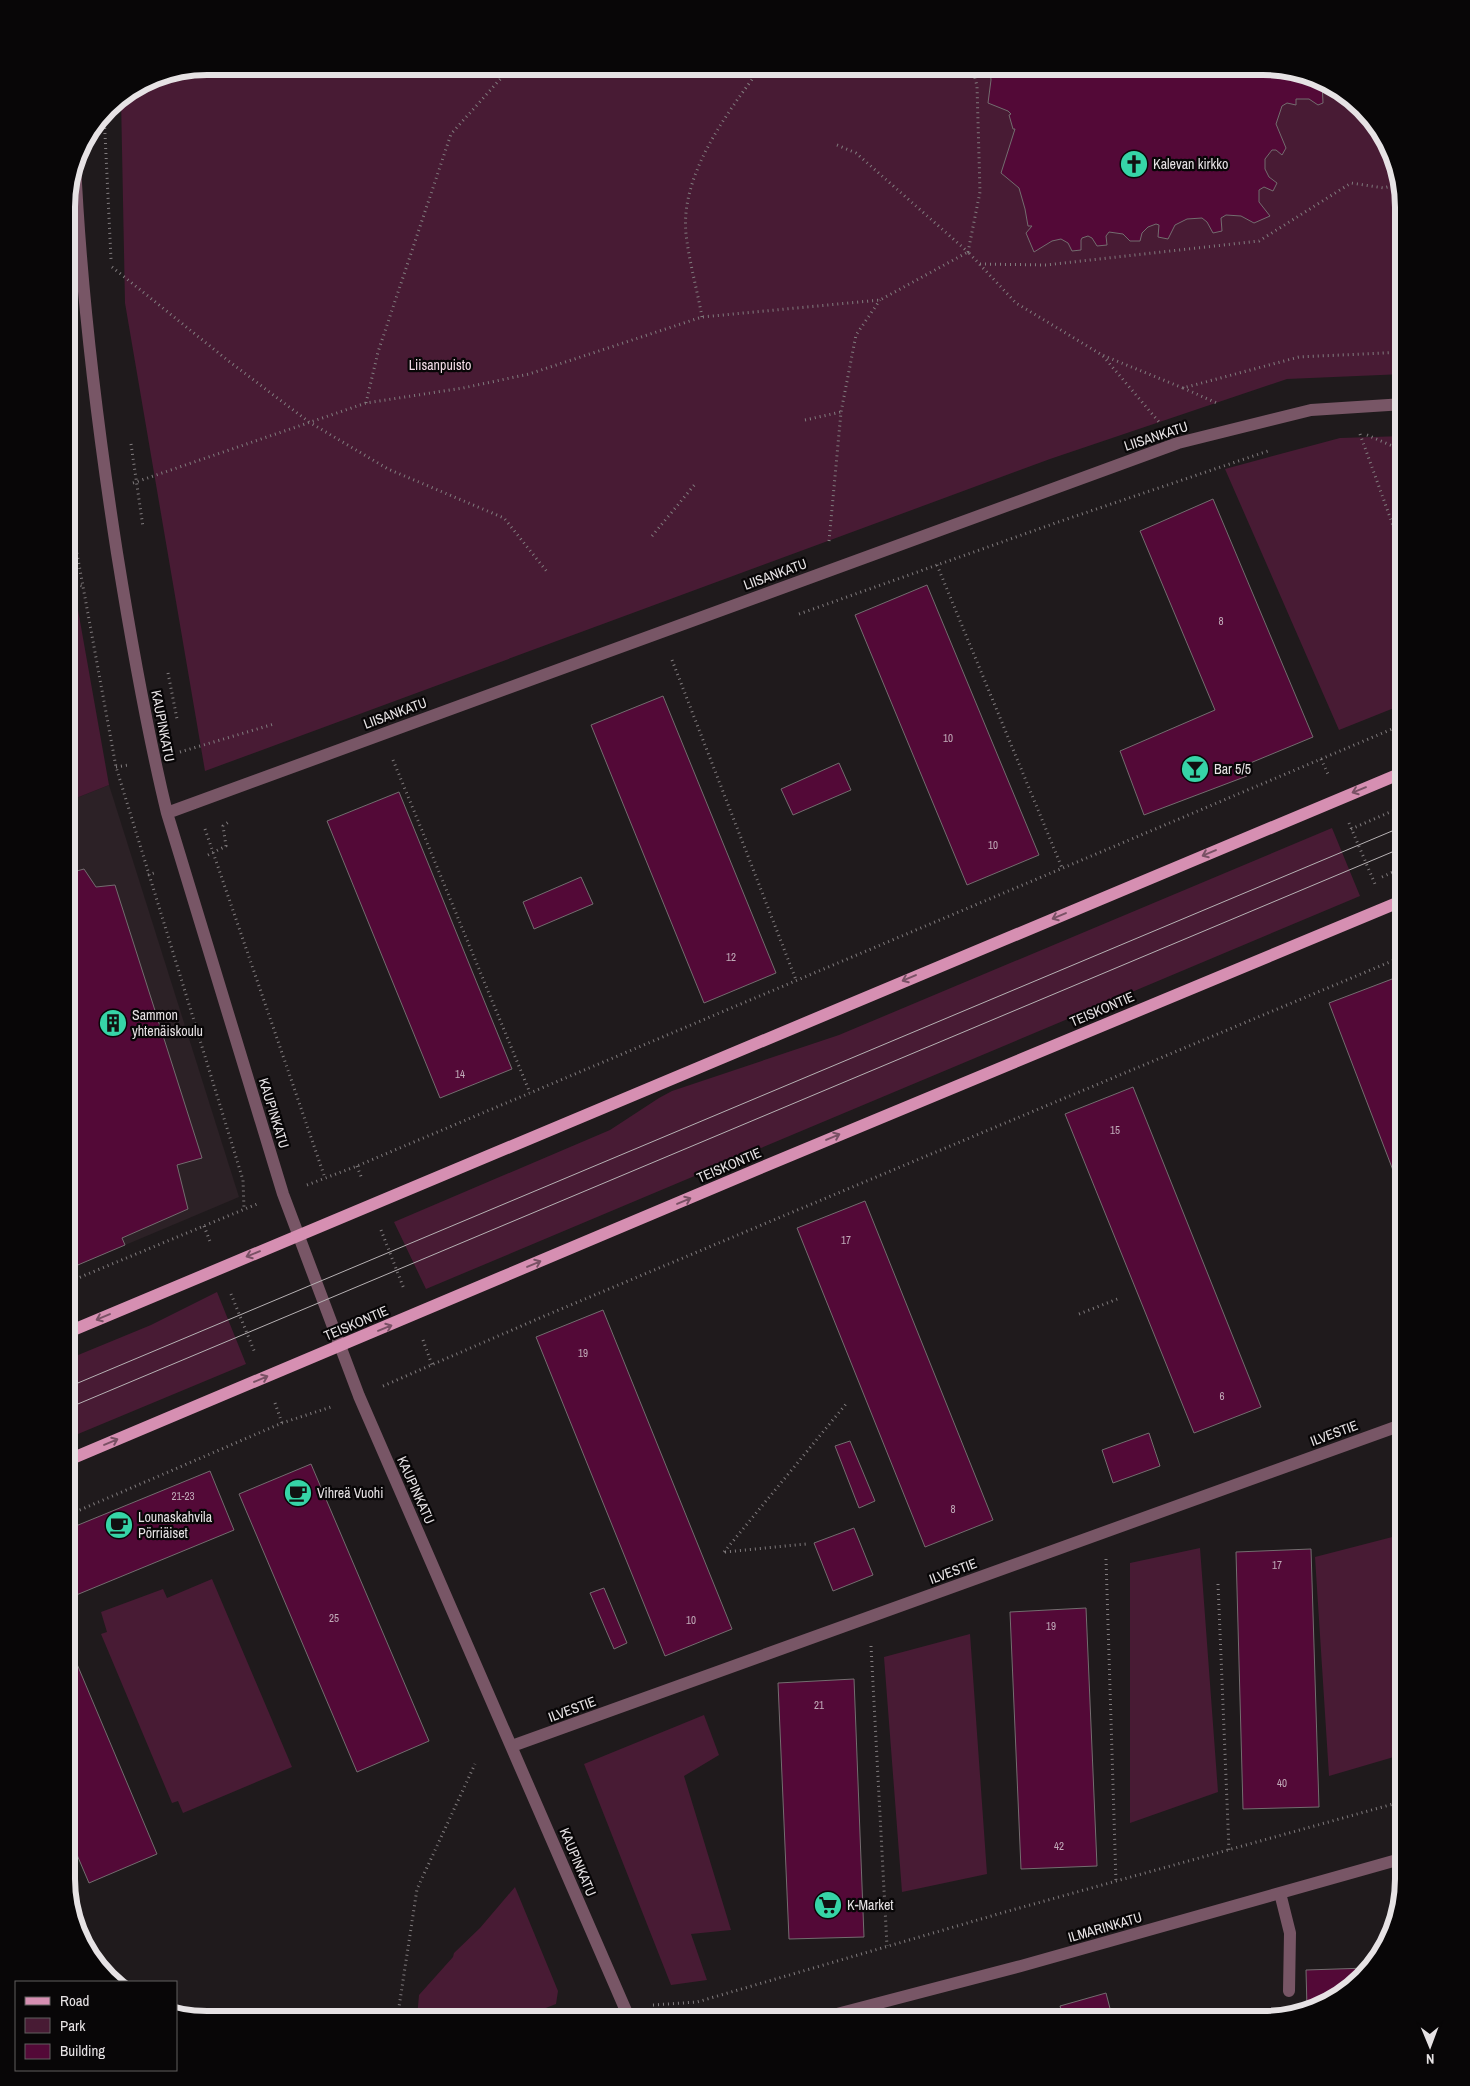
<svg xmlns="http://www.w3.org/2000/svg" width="1470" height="2086" viewBox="0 0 1470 2086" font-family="'Archivo Narrow',sans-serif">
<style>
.built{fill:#2c2126}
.green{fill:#481b34}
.building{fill:#530937;stroke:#736d6f}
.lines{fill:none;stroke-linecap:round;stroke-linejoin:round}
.path{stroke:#817c7e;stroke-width:3;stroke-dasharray:1 4;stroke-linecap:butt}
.minor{stroke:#785666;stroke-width:12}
.major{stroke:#d68fb2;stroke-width:12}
.tram{stroke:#b7b2b4;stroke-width:1}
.oneway{stroke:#795165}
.labels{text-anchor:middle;stroke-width:4.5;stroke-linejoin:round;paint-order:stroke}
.number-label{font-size:11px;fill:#c1acb9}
.poi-label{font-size:14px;fill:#e6e2e4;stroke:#080607;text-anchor:start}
.park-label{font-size:14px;fill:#f2dbe6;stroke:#080607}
.street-label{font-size:14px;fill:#e6e2e4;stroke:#080607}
.rim{fill:none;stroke:#e6e2e4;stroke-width:6}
</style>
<rect width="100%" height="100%" fill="#1f1a1c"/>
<!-- built -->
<path class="built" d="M109,785L239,1197L66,1270V802Z"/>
<!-- green -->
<path class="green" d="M207,66L1272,67L1334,85L1385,136L1404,207V374L1287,379L1050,459L205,771L125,303L121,98L153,77Z
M1404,436V704L1339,730L1225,469L1340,438Z
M66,542L109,785L66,802Z
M1332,828L1360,896L426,1289L394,1222L610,1130L659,1098L672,1091L839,1035Z
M217,1292L246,1364L66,1439V1360L151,1325Z
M1404,1534V1754L1329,1776L1315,1557Z
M1200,1548L1218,1792L1130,1823V1563Z
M212,1579L292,1767L183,1813L178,1801L172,1803L101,1634L107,1632L101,1612L163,1589L167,1598Z
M970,1634L987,1874L902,1892L884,1657Z
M704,1715L719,1755L684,1776L731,1930L691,1934L707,1980L671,1985L584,1764Z
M515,1887L558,1991L556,2004L533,2013L417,2018L419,1995L453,1957L454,1953L480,1928Z"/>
<!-- building -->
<path class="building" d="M990,67H1272L1322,82L1323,103L1318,105L1309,99H1296V105L1287,103L1282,106L1276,124L1286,148L1282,155L1276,150H1272L1265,159V169L1269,177L1277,183L1273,191L1264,187L1259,190V202L1270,216L1254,223L1241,216L1226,215L1221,218L1222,231L1213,233L1207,222L1202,218L1187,219L1175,225L1168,239L1158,237L1159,225L1156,224L1148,227L1142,233L1140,241H1130L1123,234L1109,232L1106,236L1107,245L1097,246L1092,238L1088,236L1082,238L1081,240V250L1072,251L1068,243L1061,239L1052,241L1034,252L1026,233L1032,226H1028L1025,209L1019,188L1001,173L1015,129H1013L1009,115L1011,114L1008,111L988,103L991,80Z
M1213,499L1313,737L1243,766L1247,776L1144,815L1120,751L1215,710L1140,531Z
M927,585L1039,855L967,885L855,615Z
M663,696L776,973L704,1003L591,725Z
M66,753L74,770L66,773Z
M839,763L851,790L793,815L781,789Z
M399,792L512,1069L440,1098L327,821Z
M84,869L96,887L115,885L202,1158L177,1165L188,1209L122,1238L125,1245L66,1270V874Z
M581,877L593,904L534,929L523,902Z
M1400,976L1404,985V1199L1329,1003Z
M1133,1087L1261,1407L1194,1433L1065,1114Z
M865,1201L993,1520L925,1547L797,1228Z
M603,1310L732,1629L665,1656L536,1337Z
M1149,1433L1160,1466L1113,1483L1102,1450Z
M850,1441L875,1501L859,1508L835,1446Z
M311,1464L429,1741L357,1772L239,1494Z
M210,1471L234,1530L69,1598L66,1591V1530Z
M854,1528L873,1575L833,1591L814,1543Z
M1311,1549L1319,1807L1243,1809L1236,1552Z
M604,1588L627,1643L614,1649L590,1593Z
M1086,1608L1097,1866L1021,1869L1010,1612Z
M66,1638L157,1854L89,1883L66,1829Z
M854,1679L864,1937L789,1939L778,1683Z
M1367,1968L1334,2001L1307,2008L1306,1970Z
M1106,1993L1113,2020H1064L1060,2006Z"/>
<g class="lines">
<!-- path -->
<path class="path" d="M104,113L111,259
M837,145L856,153L968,252L980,192L977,86L972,66
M980,264L1046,265L1259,241L1351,183L1384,188L1398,184
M112,267L226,359L309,422L388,469L504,518L548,573
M702,317C697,289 689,261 686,234C680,174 728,112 762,66
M1103,356L1159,422
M1183,388L1219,404
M366,403L378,352L451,134L512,66
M805,420L841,412
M1360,434L1404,556
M1367,435L1404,451
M131,444L143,527
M133,483L366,403L463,388L529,374L702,317L880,300L968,252L1016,303L1102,355L1183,388L1299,357L1404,352
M66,499L80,496
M67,499L116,767L243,1180L244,1208
M652,536L696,483
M829,541L841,412L856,335L880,300
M937,565L1062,868
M66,582L82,586
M799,614L1064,520L1268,451
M672,660L796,980
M168,673L177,719
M180,752L274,724
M1321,759L1328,774
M393,760L530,1093
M116,767L128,765
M1349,823L1375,884
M205,829L325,1178
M1351,829L1404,806
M208,855L226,846L223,826L230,821
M148,875L157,872
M1382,877L1404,867
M1395,934L1404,951
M1399,958L1404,967
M357,1166L362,1179
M307,1185L357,1166L1404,724
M204,1226L211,1244
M381,1230L404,1289
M66,1283L257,1204
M231,1294L255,1353
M1079,1314L1120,1298
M423,1340L432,1365
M383,1386L542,1317L1404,956
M275,1403L282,1423
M66,1516L282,1423L334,1406
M724,1552L846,1404
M725,1552L806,1544
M1106,1559L1116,1882
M1218,1584L1229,1850
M66,1609L69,1614
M871,1646L887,1946
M653,2005L697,2002L1005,1912L1404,1801
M397,2020L417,1889L475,1764
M559,2020L598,2013"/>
<!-- minor -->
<path class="minor" d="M75,163C81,294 97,424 117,553C131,640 146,727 167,813L283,1194L359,1396L630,2020
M167,813L1178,443L1311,410L1404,404
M512,1746L1404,1424
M1280,1893L1290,1933L1289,1991
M814,2020L1021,1966L1404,1858"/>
<!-- major -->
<path class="major" d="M66,1333L1404,772
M66,1461L758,1169L1404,900"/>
<!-- tram -->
<path class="tram" d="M66,1388L1404,826
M66,1409L1404,847"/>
</g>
<!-- one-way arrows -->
<defs><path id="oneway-shaft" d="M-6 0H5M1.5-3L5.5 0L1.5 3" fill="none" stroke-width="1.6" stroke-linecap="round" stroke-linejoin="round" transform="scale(1.25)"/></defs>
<g class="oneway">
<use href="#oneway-shaft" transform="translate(1359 790) rotate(158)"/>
<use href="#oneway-shaft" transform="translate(1209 853) rotate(157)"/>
<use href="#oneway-shaft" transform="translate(1059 916) rotate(157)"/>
<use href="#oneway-shaft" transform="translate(909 978) rotate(157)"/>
<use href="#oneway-shaft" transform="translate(833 1137) rotate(-23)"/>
<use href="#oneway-shaft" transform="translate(684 1201) rotate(-23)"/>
<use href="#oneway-shaft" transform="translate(253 1254) rotate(158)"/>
<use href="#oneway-shaft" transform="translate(534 1264) rotate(-23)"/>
<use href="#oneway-shaft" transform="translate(103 1317) rotate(157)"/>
<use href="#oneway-shaft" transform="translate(385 1328) rotate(-22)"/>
<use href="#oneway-shaft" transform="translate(261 1379) rotate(-23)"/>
<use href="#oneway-shaft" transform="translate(111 1442) rotate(-23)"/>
</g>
<!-- icons -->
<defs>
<symbol id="church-disc" viewBox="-11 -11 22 22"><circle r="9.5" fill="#36d4a7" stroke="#080607"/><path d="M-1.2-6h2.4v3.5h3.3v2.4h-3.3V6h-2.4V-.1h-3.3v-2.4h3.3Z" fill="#111"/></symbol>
<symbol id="bar-disc" viewBox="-11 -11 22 22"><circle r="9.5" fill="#36d4a7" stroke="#080607"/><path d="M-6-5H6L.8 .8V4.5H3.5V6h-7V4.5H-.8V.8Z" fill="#111"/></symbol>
<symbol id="building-disc" viewBox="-11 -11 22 22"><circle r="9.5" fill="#36d4a7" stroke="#080607"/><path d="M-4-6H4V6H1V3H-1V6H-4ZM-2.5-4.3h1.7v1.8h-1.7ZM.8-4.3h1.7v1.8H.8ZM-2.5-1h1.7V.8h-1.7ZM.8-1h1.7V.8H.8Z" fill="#111"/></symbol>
<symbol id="cafe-disc" viewBox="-11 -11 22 22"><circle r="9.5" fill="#36d4a7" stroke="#080607"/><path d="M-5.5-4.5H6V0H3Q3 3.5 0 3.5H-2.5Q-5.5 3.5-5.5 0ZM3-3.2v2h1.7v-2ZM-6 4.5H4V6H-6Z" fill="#111"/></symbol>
<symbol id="supermarket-disc" viewBox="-11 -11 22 22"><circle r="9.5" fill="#36d4a7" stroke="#080607"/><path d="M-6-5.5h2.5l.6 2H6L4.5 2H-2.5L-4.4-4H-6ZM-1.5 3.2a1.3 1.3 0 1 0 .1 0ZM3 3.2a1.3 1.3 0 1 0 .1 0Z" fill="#111"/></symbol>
</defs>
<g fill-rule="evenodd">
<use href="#church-disc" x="1118" y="148" width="32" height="32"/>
<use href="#bar-disc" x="1179" y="753" width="32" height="32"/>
<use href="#building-disc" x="97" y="1007" width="32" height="32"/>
<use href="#cafe-disc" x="282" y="1477" width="32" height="32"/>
<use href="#cafe-disc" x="103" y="1509" width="32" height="32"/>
<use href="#supermarket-disc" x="812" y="1889" width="32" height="32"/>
</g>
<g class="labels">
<!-- number labels -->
<g class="number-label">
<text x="1221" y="625">8</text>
<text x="948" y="742">10</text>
<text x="993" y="849">10</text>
<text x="731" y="961">12</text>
<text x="460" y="1078">14</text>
<text x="1115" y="1134">15</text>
<text x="846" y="1244">17</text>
<text x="583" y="1357">19</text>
<text x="1222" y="1400">6</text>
<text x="183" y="1500">21-23</text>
<text x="953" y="1513">8</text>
<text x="1277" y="1569">17</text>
<text x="334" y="1622">25</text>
<text x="691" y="1624">10</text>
<text x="1051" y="1630">19</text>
<text x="819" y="1709">21</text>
<text x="1282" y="1787">40</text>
<text x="1059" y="1850">42</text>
</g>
<!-- poi labels -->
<g class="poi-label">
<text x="1153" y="169">Kalevan kirkko</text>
<text x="1214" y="774">Bar 5/5</text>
<text x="132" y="1020">Sammon<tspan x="132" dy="16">yhtenäiskoulu</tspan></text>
<text x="317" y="1498">Vihreä Vuohi</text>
<text x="138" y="1522">Lounaskahvila<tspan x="138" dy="16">Pörriäiset</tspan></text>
<text x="847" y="1910">K-Market</text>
</g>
<!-- park labels -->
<g class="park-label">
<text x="440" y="370">Liisanpuisto</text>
</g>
<!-- street labels -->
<g class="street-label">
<text transform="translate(1156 436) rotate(-18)" y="5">LIISANKATU</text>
<text transform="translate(775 574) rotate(-20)" y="5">LIISANKATU</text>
<text transform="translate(395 713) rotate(-20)" y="5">LIISANKATU</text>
<text transform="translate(163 726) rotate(79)" y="5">KAUPINKATU</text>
<text transform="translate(1102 1009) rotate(-23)" y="5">TEISKONTIE</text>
<text transform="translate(274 1113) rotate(73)" y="5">KAUPINKATU</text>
<text transform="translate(729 1165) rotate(-23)" y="5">TEISKONTIE</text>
<text transform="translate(356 1323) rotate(-23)" y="5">TEISKONTIE</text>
<text transform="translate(1334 1433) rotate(-20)" y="5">ILVESTIE</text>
<text transform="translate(416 1490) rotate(66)" y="5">KAUPINKATU</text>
<text transform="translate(953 1571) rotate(-20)" y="5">ILVESTIE</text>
<text transform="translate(572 1709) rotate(-20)" y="5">ILVESTIE</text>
<text transform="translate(578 1862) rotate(67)" y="5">KAUPINKATU</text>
<text transform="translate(1105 1927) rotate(-16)" y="5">ILMARINKATU</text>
</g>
</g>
<!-- crop -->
<path d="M0 0H1470V2086H0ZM207 75H1263A132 132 0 0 1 1395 207V1879A132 132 0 0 1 1263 2011H207A132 132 0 0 1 75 1879V207A132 132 0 0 1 207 75Z" fill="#080607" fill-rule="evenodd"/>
<path class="rim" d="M207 75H1263A132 132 0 0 1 1395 207V1879A132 132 0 0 1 1263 2011H207A132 132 0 0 1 75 1879V207A132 132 0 0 1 207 75Z"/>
<!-- legend -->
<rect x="15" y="1981" width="162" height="90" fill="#080607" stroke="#615e5f"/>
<rect x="25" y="1997" width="25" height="8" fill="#d68fb2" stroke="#615e5f"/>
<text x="60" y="2006" font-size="15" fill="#e6e2e4">Road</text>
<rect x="25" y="2018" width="25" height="15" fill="#481b34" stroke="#615e5f"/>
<text x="60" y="2031" font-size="15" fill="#e6e2e4">Park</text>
<rect x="25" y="2044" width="25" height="15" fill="#530937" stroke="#615e5f"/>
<text x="60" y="2056" font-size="15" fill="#e6e2e4">Building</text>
<!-- north arrow -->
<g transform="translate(1430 2046) rotate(179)" stroke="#080607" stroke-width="4" paint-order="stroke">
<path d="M0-4L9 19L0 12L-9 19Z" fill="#e6e2e4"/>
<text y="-8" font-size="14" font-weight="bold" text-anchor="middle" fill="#e6e2e4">N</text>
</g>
</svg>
